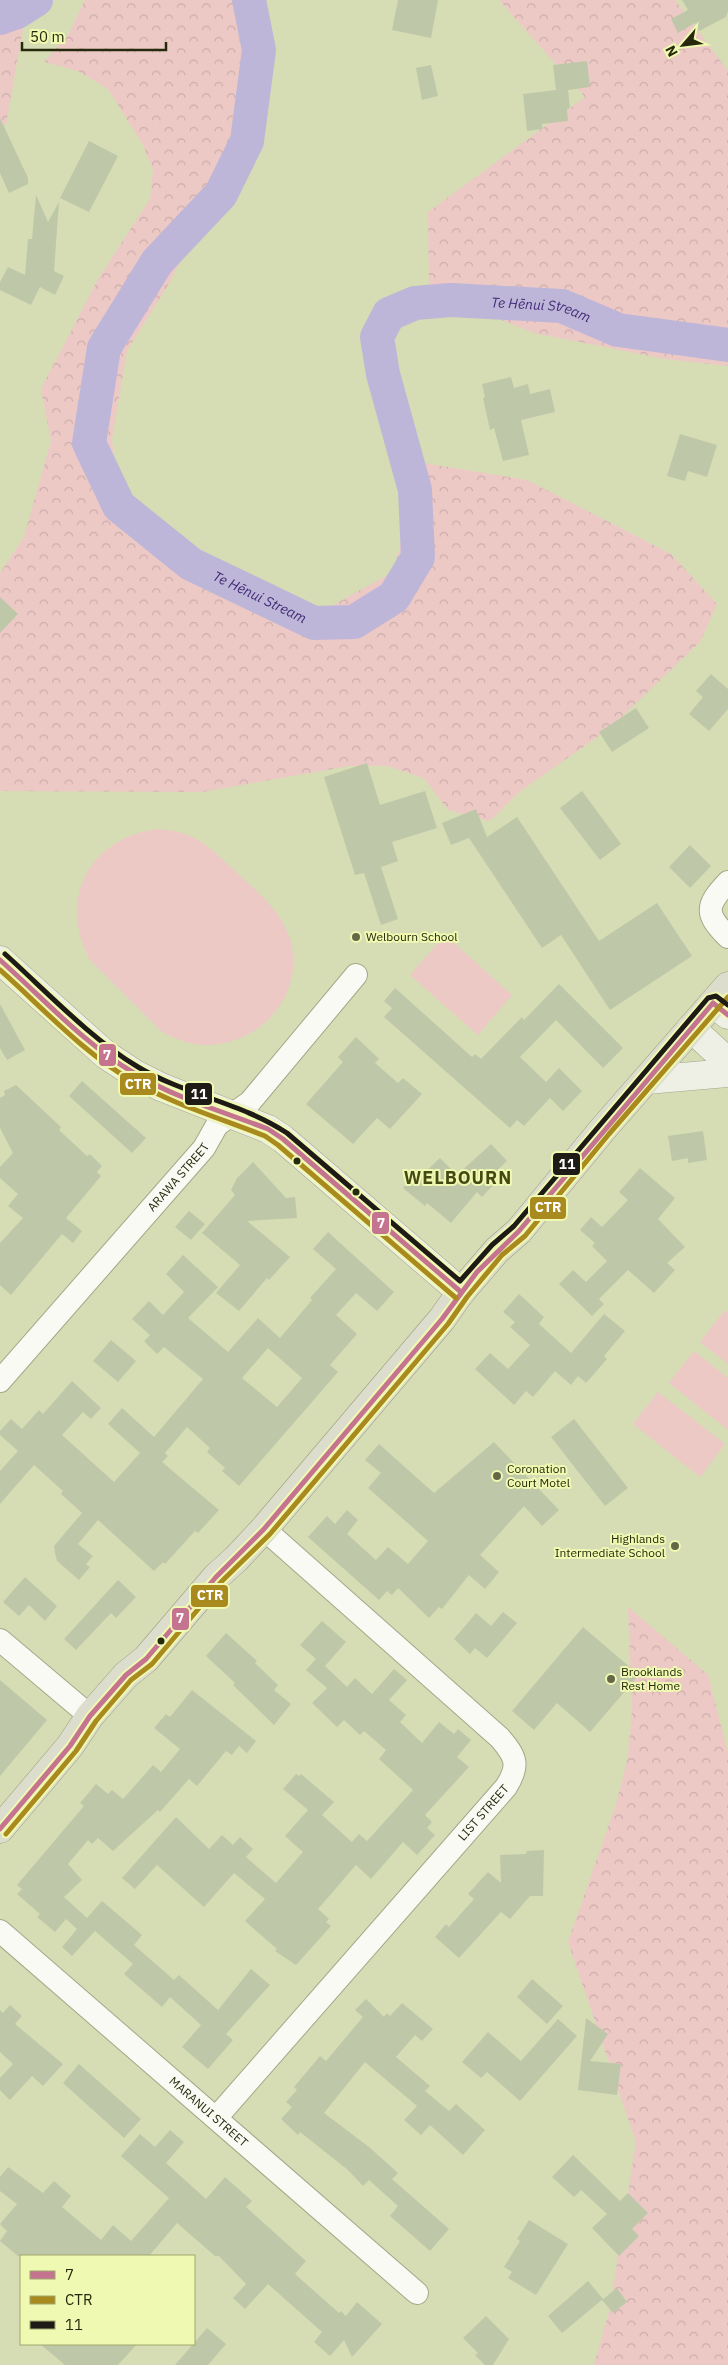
<svg xmlns="http://www.w3.org/2000/svg" width="728" height="2365" viewBox="0 0 728 2365" font-family="'IBM Plex Sans',sans-serif">
<style>
.forest{fill:url(#forest-crowns)}
.garden{fill:#edc9c6}
.lines{fill:none;stroke-linecap:round;stroke-linejoin:round}
.river{stroke:#beb6d8;stroke-width:34}
.building{fill:#bec8a9;fill-rule:evenodd}
.minor-casing{stroke:#a4a889;stroke-width:24}
.secondary-casing{stroke:#a4a889;stroke-width:29}
.trunk-casing{stroke:#9b9f7c;stroke-width:29}
.minor{stroke:#f9faf4;stroke-width:22}
.secondary{stroke:#eeefe5;stroke-width:28}
.trunk{stroke:#dcddcc;stroke-width:28}
.bus-1-casing{stroke:#f0f9b1;stroke-width:9}
.bus-2-casing{stroke:#f0f9b1;stroke-width:9}
.bus-3-casing{stroke:#f0f9b1;stroke-width:9}
.bus-1{stroke:#c57490;stroke-width:5}
.bus-2{stroke:#a98a1f;stroke-width:5}
.bus-3{stroke:#1e1a16;stroke-width:5}
.poi-dot{fill:#646847;stroke:#f0f9b1;stroke-width:2}
.bus-dot{fill:#27290c;stroke:#f0f9b1;stroke-width:2}
.labels{text-anchor:middle;stroke-width:4;stroke-linejoin:round;paint-order:stroke}
.poi-label{font-size:12px;fill:#27290c;stroke:#f0f9b1;text-anchor:start}
.street-label{font-size:12px;fill:#27290c;stroke:#f0f9b1}
.water-label{font-size:14px;font-style:italic;fill:#432b76;stroke:#f0f9b1}
.district-label{font-size:18px;font-weight:bold;letter-spacing:1px;fill:#454a14;stroke:#f0f9b1}
.line-badge{stroke:#f0f9b1;stroke-width:2}
.badge-label{font-size:14px;text-anchor:middle;font-weight:bold;fill:#fff}
</style>
<defs>
<pattern id="forest-crowns" width="20" height="18" patternUnits="userSpaceOnUse" patternTransform="scale(1.25)"><rect width="20" height="18" fill="#edc9c6"/><path d="M2 6a3 3 0 1 1 6 0M12 15a3 3 0 1 1 6 0" fill="none" stroke="#cbada9"/></pattern>
</defs>
<rect width="100%" height="100%" fill="#d6dcb4"/>
<!-- forest -->
<path class="forest" d="M0,0H28L6,125L0,127Z
M85,0H233L264,21L253,84L217,187L170,282L127,351L112,439L117,490L147,526L208,568L280,600L326,609L393,572L423,463L527,480L671,554L717,604L700,642L610,728L519,792L490,821L448,810L424,778L387,766H349L202,792L0,791V573L24,537L51,441L41,389L98,279L150,199L153,170L143,145L108,89L78,71L44,62L68,35Z
M499,0H675L728,71V366L665,359L534,333L429,291L428,212L585,97Z
M628,1607L708,1675L728,1753V2365H594L610,2308L636,2142L568,1942L616,1804L628,1757L632,1709Z"/>
<!-- garden -->
<path class="garden" d="M157,829C195,831 208,846 234,870C255,890 279,908 289,936C308,991 262,1045 207,1045C190,1045 175,1039 161,1031L90,960C57,900 89,838 157,829Z
M445,935L512,995L478,1035L410,975Z
M725,1310L728,1312V1364L700,1342Z
M694,1351L728,1378V1430L669,1383Z
M658,1392L725,1444L700,1477L633,1424Z"/>
<g class="lines">
<!-- river -->
<g class="river">
<path id="s1" d="M249,0L259,50L247,141L221,194L157,262L104,348L89,443L119,506L191,564L314,623L354,622L394,597L418,557L415,490L383,374L377,337L389,314L415,303L451,300L562,306L618,330L728,345"/>
<path d="M0,18L17,12L36,0"/>
</g>
</g>
<!-- building -->
<path class="building" d="M398,0H438L431,38L392,30Z
M682,0H728V11L726,17L699,31L695,23L678,33L671,19L688,10Z
M587,61L590,87L568,90L570,108L567,109L568,121L542,124V129L527,131L523,94L556,90L553,65Z
M431,65L438,96L422,100L416,68Z
M0,118L28,178V184L9,193L0,173Z
M89,141L118,156L89,212L60,198Z
M36,195L48,222L59,202L54,271L64,276L55,295L40,287L31,305L0,290V282L8,267L25,275L28,239H32Z
M511,377L514,388L528,384L530,394L550,389L555,412L521,420L529,455L503,461L494,428L490,430L483,398L485,397L482,384Z
M680,434L717,445L707,477L688,471L685,481L667,476Z
M0,597L18,614L0,633Z
M711,674L728,689V709L709,731L689,714L703,697L696,691Z
M636,708L649,728L612,752L599,732Z
M367,763L380,805L425,791L437,828L392,842L398,861L381,867L398,919L381,925L364,873L355,875L324,777Z
M582,791L621,844L600,860L560,808Z
M476,809L487,837L517,817L599,941L657,903L692,956L610,1010L561,935L542,948L469,838L451,845L442,823Z
M690,845L711,866L690,888L669,867Z
M559,984L623,1048L603,1068L556,1020L520,1057L546,1082L559,1068L582,1091L563,1111L550,1098L524,1126L517,1120L510,1128L384,1017L392,1008L384,1001L395,988L472,1057L475,1054L481,1059L522,1017L524,1020Z
M0,1004L25,1050L7,1060L0,1048Z
M356,1037L379,1059L375,1063L398,1083L403,1078L422,1094L390,1129L377,1118L353,1144L306,1104L343,1062L338,1057Z
M82,1081L146,1138L132,1153L69,1096Z
M16,1085L61,1127L59,1130L87,1156L90,1154L102,1166L97,1172L101,1176L66,1218L82,1231L73,1243L62,1234L11,1295L0,1285V1243L23,1218L8,1206L18,1194L0,1178V1167L13,1153L0,1128V1098L5,1095L4,1091Z
M703,1131L707,1160L688,1163V1158L672,1161L668,1136Z
M491,1144L507,1161L490,1177L496,1182L482,1197L477,1192L451,1223L427,1203L425,1206L403,1188L418,1171L422,1175L440,1158L457,1175Z
M253,1162L286,1198L295,1197L297,1218L247,1221L290,1257L269,1280L267,1278L239,1311L216,1293L240,1265L202,1233L235,1195L231,1190L237,1178Z
M640,1168L675,1198L658,1219L685,1247L667,1263L675,1270L654,1293L628,1270L599,1299L604,1304L592,1316L559,1284L573,1270L586,1282L607,1261L592,1246L595,1243L580,1230L591,1217L602,1227L628,1200L619,1192Z
M189,1211L205,1224L191,1240L175,1227Z
M328,1232L394,1292L377,1311L356,1293L336,1315L357,1334L330,1365L338,1372L239,1486L222,1471L225,1468L207,1452L210,1448L187,1427L165,1453L168,1456L162,1462L219,1510L198,1533L195,1531L165,1564L163,1562L154,1571L98,1520L78,1544L93,1556L86,1564L90,1567L79,1580L57,1561L55,1553L54,1546L82,1513L61,1494L63,1491L34,1465L0,1504V1471L18,1451L0,1435V1431L11,1419L22,1429L39,1410L43,1414L72,1381L101,1408L91,1419L83,1412L62,1435L114,1482L140,1453L108,1424L122,1408L154,1437L203,1379L164,1347L157,1354L144,1341L150,1335L132,1319L149,1301L163,1315L184,1292L166,1274L183,1255L218,1287L188,1318L228,1352L258,1318L280,1338L312,1300L310,1298L336,1269L313,1249ZM268,1348L302,1378L277,1407L242,1378Z
M519,1294L544,1317L539,1324L571,1353L604,1314L625,1331L604,1356L607,1359L586,1383L578,1376L571,1385L555,1371L533,1397L526,1391L514,1405L475,1369L490,1353L508,1369L530,1345L510,1327L515,1322L503,1312Z
M111,1340L136,1361L118,1382L93,1361Z
M574,1419L628,1488L605,1506L551,1437Z
M494,1442L559,1510L542,1526L524,1506L480,1555L499,1572L485,1589L469,1575L442,1609L439,1607L429,1618L398,1588L392,1595L387,1591L379,1600L308,1537L327,1516L335,1524L347,1510L358,1520L347,1534L376,1560L388,1547L408,1564L428,1541L368,1488L381,1473L365,1460L379,1444L434,1493Z
M25,1577L57,1606L45,1621L29,1605L19,1616L3,1602Z
M118,1580L136,1597L116,1618L111,1613L76,1650L64,1639Z
M503,1612L517,1623L487,1658L475,1648L470,1654L454,1639L476,1613L491,1626Z
M322,1621L346,1642L325,1666L347,1687L355,1678L372,1694L394,1669L407,1680L389,1700L406,1715L400,1722L422,1743L439,1722L454,1734L458,1729L471,1740L457,1757L469,1767L425,1815L432,1822L427,1828L435,1835L417,1855L403,1842L371,1879L356,1865L318,1909L329,1919L326,1922L331,1926L296,1965L275,1951L277,1949L245,1921L265,1899L234,1873L204,1907L157,1865L135,1889L122,1878L176,1817L209,1849L222,1835L233,1845L240,1837L253,1849L246,1857L276,1883L303,1852L285,1836L308,1810L283,1789L296,1774L299,1776L301,1774L334,1802L322,1815L352,1842L359,1834L367,1841L413,1790L379,1759L386,1750L364,1731L360,1735L344,1720L337,1727L312,1703L327,1688L306,1670L316,1659L300,1645Z
M583,1627L639,1675L590,1732L557,1703L534,1730L512,1711Z
M226,1633L257,1661L255,1663L278,1685L274,1690L291,1704L274,1725L233,1685L235,1683L206,1656Z
M0,1680L47,1720L0,1776Z
M192,1690L256,1741L247,1753L239,1746L232,1755L226,1751L197,1786L189,1779L160,1812L158,1810L113,1851L98,1838L92,1844L88,1840L68,1864L82,1880L64,1897L87,1918L102,1901L142,1935L134,1945L174,1980L179,1975L218,2010L251,1969L270,1985L226,2034L233,2040L208,2069L182,2047L201,2025L170,1997L162,2007L124,1974L133,1964L95,1931L72,1956L62,1947L77,1929L66,1919L55,1932L37,1917L40,1914L17,1894L22,1889L17,1885L84,1806L80,1803L96,1784L108,1794L112,1790L123,1799L153,1765L161,1772L180,1749L154,1728L166,1714L170,1717Z
M544,1850L543,1896H530L510,1919L501,1912L459,1958L435,1937L446,1924L449,1927L474,1899L468,1894L488,1872L501,1883L500,1855L526,1854L527,1851Z
M532,1979L563,2006L547,2024L517,1997Z
M366,1999L384,2017L387,2013L390,2016L402,2003L433,2029L422,2041L415,2035L396,2057L430,2086L425,2091L449,2111L456,2104L485,2130L463,2155L430,2125L421,2135L404,2120L417,2106L365,2062L324,2113L369,2147L398,2173L392,2179L449,2229L430,2251L390,2216L398,2206L369,2180L363,2186L348,2170L300,2132L298,2135L281,2119L292,2107L286,2102L297,2090L294,2087L320,2056L326,2061L363,2017L355,2010Z
M10,2005L22,2016L15,2024L63,2064L43,2086L32,2076L10,2100L0,2090V2078L13,2064L0,2052V2010L3,2013Z
M586,2018L608,2034L590,2061L621,2064L617,2095L578,2090Z
M558,2019L577,2036L520,2101L487,2072L481,2078L462,2062L488,2032L521,2061Z
M79,2064L141,2119L124,2138L63,2083Z
M170,2130L184,2142L166,2163L206,2199L225,2177L252,2201L246,2207L306,2261L295,2274L339,2313L341,2311L346,2316L357,2302L382,2324L352,2357L344,2340L330,2356L314,2342L322,2332L268,2284L245,2309L233,2298L246,2284L219,2256H215L177,2223L149,2256H18L0,2241L7,2231L0,2224L17,2204L0,2191V2177L8,2167L43,2193L54,2181L71,2196L62,2207L101,2240L113,2225L131,2241L169,2198L121,2156L140,2134L155,2147Z
M573,2155L620,2201L628,2193L648,2213L632,2229L639,2236L619,2256L592,2228L607,2214L581,2190L574,2197L552,2177Z
M529,2220L568,2244L536,2295L508,2278L512,2272L504,2267L520,2241L517,2239Z
M588,2281L603,2299L562,2333L548,2316Z
M617,2288L627,2302L613,2313L602,2300Z
M486,2316L509,2339L493,2365H485L475,2355L478,2353L463,2338Z
M207,2328L226,2344L208,2365H175Z
M40,2344H137L118,2365H65Z"/>
<g class="lines">
<defs>
<g id="minor">
<path d="M728,882C705,906 705,914 728,937"/>
<path id="s2" d="M0,1381L204,1148L217,1125L250,1102L356,975"/>
<path d="M0,1640L90,1716"/>
<path id="s3" d="M0,1931L417,2293"/>
<path id="s4" d="M216,2118L506,1787C520,1765 516,1757 500,1738L264,1529"/>
</g>
<path id="secondary" d="M0,960L106,1055L135,1074L161,1087L268,1129L283,1139L461,1292
M713,1003L728,1015
M691,1028L728,1062
M647,1080L728,1073"/>
<path id="trunk" d="M0,1829L70,1746L90,1716L126,1675L146,1659L216,1577L236,1559L264,1529L442,1319L461,1292L497,1250L519,1231L603,1129L728,986"/>
</defs>
<!-- minor casing -->
<use href="#minor" class="minor-casing"/>
<!-- secondary casing -->
<use href="#secondary" class="secondary-casing"/>
<!-- trunk casing -->
<use href="#trunk" class="trunk-casing"/>
<!-- minor -->
<use href="#minor" class="minor"/>
<!-- secondary -->
<use href="#secondary" class="secondary"/>
<!-- trunk -->
<use href="#trunk" class="trunk"/>
<defs>
<path id="bus-1" d="M0,960C43,998 84,1044 134,1073C175,1098 224,1112 268,1129L283,1139L461,1292
M0,1829L70,1746L90,1716L126,1675L146,1659L216,1577L264,1529L442,1319L477,1272L519,1231L713,1003L728,1015"/>
<path id="bus-2" d="M0,970C42,1007 82,1052 131,1080C172,1104 220,1118 265,1136L278,1145L456,1298
M6,1834L76,1751L96,1721L131,1680L152,1664L221,1582L270,1534L448,1324L467,1297L502,1255L525,1236L609,1134L728,997"/>
<path id="bus-3" d="M5,954C46,991 91,1039 138,1067C185,1095 242,1103 287,1133L460,1281L492,1245L514,1226L708,998L716,996L728,1005"/>
</defs>
<!-- bus-1 casing -->
<use href="#bus-1" class="bus-1-casing"/>
<!-- bus-2 casing -->
<use href="#bus-2" class="bus-2-casing"/>
<!-- bus-3 casing -->
<use href="#bus-3" class="bus-3-casing"/>
<!-- bus-1 -->
<use href="#bus-1" class="bus-1"/>
<!-- bus-2 -->
<use href="#bus-2" class="bus-2"/>
<!-- bus-3 -->
<use href="#bus-3" class="bus-3"/>
</g>
<!-- markers -->
<g class="poi-dot">
<circle cx="356" cy="937" r="5"/>
<circle cx="497" cy="1476" r="5"/>
<circle cx="675" cy="1546" r="5"/>
<circle cx="611" cy="1679" r="5"/>
</g>
<g class="bus-dot">
<circle cx="297" cy="1161" r="4.5"/>
<circle cx="356" cy="1192" r="4.5"/>
<circle cx="161" cy="1641" r="4.5"/>
</g>
<g class="labels">
<!-- poi labels -->
<g class="poi-label">
<text x="366" y="941">Welbourn School</text>
<text x="507" y="1473">Coronation<tspan x="507" dy="14">Court Motel</tspan></text>
<text x="665" y="1543" text-anchor="end">Highlands<tspan x="665" dy="14">Intermediate School</tspan></text>
<text x="621" y="1676">Brooklands<tspan x="621" dy="14">Rest Home</tspan></text>
</g>
<!-- street labels -->
<g class="street-label">
<text dy="4" stroke="none"><textPath href="#s2" startOffset="271">ARAWA STREET</textPath></text>
<text dy="4" stroke="none"><textPath href="#s4" startOffset="406">LIST STREET</textPath></text>
<text dy="4" stroke="none"><textPath href="#s3" startOffset="276">MARANUI STREET</textPath></text>
</g>
<!-- water labels -->
<g class="water-label">
<text dy="5" stroke="none"><textPath href="#s1" startOffset="1331">Te Hēnui Stream</textPath></text>
<text dy="5" stroke="none"><textPath href="#s1" startOffset="731">Te Hēnui Stream</textPath></text>
</g>
<!-- district labels -->
<g class="district-label">
<text x="458" y="1184">WELBOURN</text>
</g>
</g>
<g class="line-badge">
<rect x="98" y="1043" width="19" height="24" rx="5" fill="#c57490"/>
<rect x="119" y="1072" width="38" height="24" rx="5" fill="#a98a1f"/>
<rect x="184" y="1082" width="29" height="24" rx="5" fill="#1e1a16"/>
<rect x="552" y="1152" width="29" height="24" rx="5" fill="#1e1a16"/>
<rect x="529" y="1196" width="38" height="24" rx="5" fill="#a98a1f"/>
<rect x="371" y="1211" width="19" height="24" rx="5" fill="#c57490"/>
<rect x="190" y="1584" width="39" height="24" rx="5" fill="#a98a1f"/>
<rect x="171" y="1607" width="19" height="24" rx="5" fill="#c57490"/>
</g>
<g class="badge-label">
<text x="107" y="1060">7</text>
<text x="138" y="1089">CTR</text>
<text x="199" y="1099">11</text>
<text x="567" y="1169">11</text>
<text x="548" y="1212">CTR</text>
<text x="381" y="1228">7</text>
<text x="210" y="1600">CTR</text>
<text x="180" y="1623">7</text>
</g>
<!-- legend -->
<rect x="20" y="2255" width="175" height="90" fill="#f0f9b1" stroke="#a0a66f"/>
<rect x="30" y="2271" width="25" height="8" fill="#c57490" stroke="#a0a66f"/>
<text x="65" y="2280" font-size="15" fill="#27290c">7</text>
<rect x="30" y="2296" width="25" height="8" fill="#a98a1f" stroke="#a0a66f"/>
<text x="65" y="2305" font-size="15" fill="#27290c">CTR</text>
<rect x="30" y="2321" width="25" height="8" fill="#1e1a16" stroke="#a0a66f"/>
<text x="65" y="2330" font-size="15" fill="#27290c">11</text>
<!-- north arrow -->
<g transform="translate(683 45) rotate(242)" stroke="#f0f9b1" stroke-width="4" paint-order="stroke">
<path d="M0-4L9 19L0 12L-9 19Z" fill="#27290c"/>
<text y="-8" font-size="14" font-weight="bold" text-anchor="middle" fill="#27290c">N</text>
</g>
<!-- scale -->
<path d="M22 42v8h144v-8" fill="none" stroke="#27290c" stroke-width="2.5"/>
<text x="30" y="42" font-size="15" fill="#27290c" stroke="#f0f9b1" stroke-width="4" paint-order="stroke">50 m</text>
</svg>
